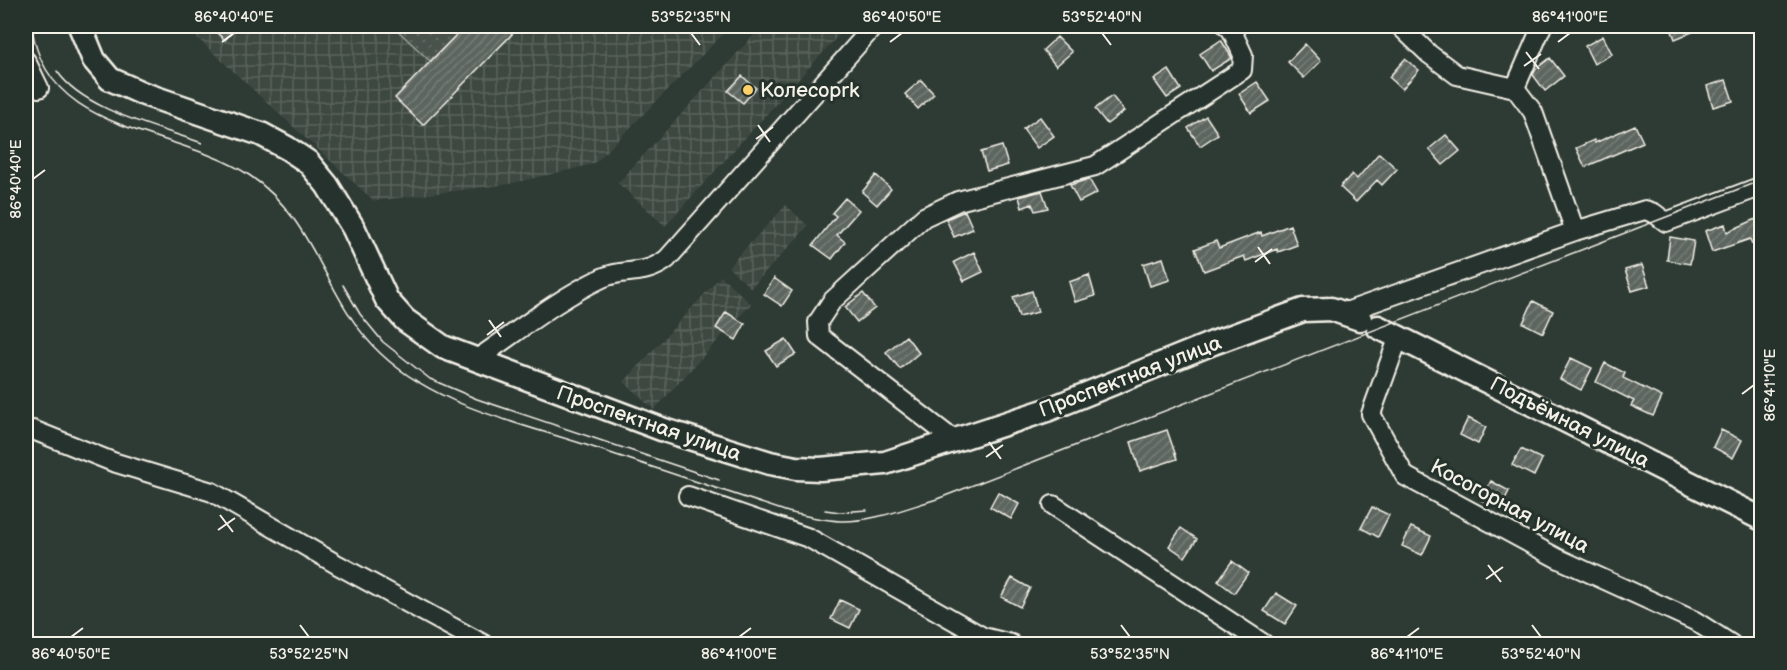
<svg xmlns="http://www.w3.org/2000/svg" width="1787" height="670" viewBox="0 0 1787 670" font-family="'Balsamiq Sans',sans-serif">
<style>
.industrial{fill:url(#industrial-grid)}
.grass{fill:url(#grass-dots);stroke:#9ea29a;stroke-width:1.5}
.building{fill:url(#building-hatch);stroke:#f4f1e8;stroke-width:1.5}
.lines{fill:none;stroke-linecap:round;stroke-linejoin:round}
.minor-casing{stroke:#f4f1e8;stroke-width:22}
.major-casing{stroke:#f4f1e8;stroke-width:27}
.minor{stroke:#26332d;stroke-width:18}
.major{stroke:#26332d;stroke-width:22}
.tram{stroke:#f4f1e8;stroke-width:1.5}
.ticks{fill:none;stroke:#f4f1e8;stroke-width:2}
.poi-dot{fill:#ffd166;stroke:#26332d;stroke-width:2}
.labels{text-anchor:middle;stroke-width:6;stroke-linejoin:round;paint-order:stroke}
.poi-label{font-size:21px;fill:#f4f1e8;stroke:#26332d;text-anchor:start}
.street-label{font-size:21px;fill:#f4f1e8;stroke:#26332d}
.neatline{fill:none;stroke:#f4f1e8;stroke-width:2}
.ticks-label{font-size:15px;text-anchor:middle;fill:#f4f1e8}
</style>
<defs>
<pattern id="industrial-grid" width="8" height="8" patternUnits="userSpaceOnUse" patternTransform="scale(1.5)"><rect width="8" height="8" fill="#3c4841"/><path d="M0 4h8M4 0v8" fill="none" stroke="#59635c"/></pattern>
<pattern id="grass-dots" width="8" height="8" patternUnits="userSpaceOnUse" patternTransform="scale(1.5)"><rect width="8" height="8" fill="#48524c"/><path d="M2 2h.1M6 6h.1" fill="none" stroke="#636b66" stroke-width="1.8" stroke-linecap="round"/></pattern>
<pattern id="building-hatch" width="6" height="6" patternUnits="userSpaceOnUse" patternTransform="scale(1.5)"><rect width="6" height="6" fill="#5c655e"/><path d="M-1 1l2-2M0 6l6-6M5 7l2-2" fill="none" stroke="#747c75"/></pattern>
</defs>
<rect width="100%" height="100%" fill="#2e3b34"/>
<filter id="ink" filterUnits="userSpaceOnUse"><feTurbulence type="fractalNoise" baseFrequency=".0167" numOctaves="2"/><feDisplacementMap in="SourceGraphic" scale="12" xChannelSelector="R" yChannelSelector="G"/><feConvolveMatrix kernelMatrix="1 2 1 2 8 2 1 2 1" color-interpolation-filters="sRGB"/></filter>
<g filter="url(#ink)">
<!-- industrial -->
<path class="industrial" d="M205,26H731L598,160L590,165L509,184L374,201L195,36Z
M762,26H847L665,226L618,183Z
M786,205L808,226L751,288L728,267Z
M721,276L751,304L654,410L624,382Z"/>
<!-- grass -->
<path class="grass" d="M393,26H465L430,61Z"/>
<!-- building -->
<path class="building" d="M209,26H238L225,40Z
M465,26H520L423,125L395,98Z
M1670,26H1707L1675,39Z
M1603,36L1612,54L1594,64L1585,46Z
M1057,37L1072,52L1056,66L1043,50Z
M1221,40L1232,58L1211,71L1200,54Z
M1305,44L1321,61L1304,78L1288,62Z
M1550,58L1564,76L1545,91L1533,75L1536,69Z
M1405,59L1419,70L1402,89L1389,77Z
M1169,70L1181,89L1167,98L1154,80Z
M742,76L756,88L743,103L728,91Z
M921,80L934,94L918,109L905,94Z
M1726,80L1733,101L1713,107L1707,86Z
M1257,82L1270,101L1251,113L1239,94Z
M1112,96L1124,111L1107,124L1095,109Z
M1206,116L1218,134L1200,146L1188,128Z
M1040,117L1054,136L1037,148L1023,129Z
M1635,125L1643,142L1585,167L1576,148L1594,140L1595,143Z
M1446,135L1460,151L1443,165L1429,149Z
M1002,146L1008,165L987,171L981,152Z
M1379,153L1397,169L1382,185L1377,180L1356,202L1340,187L1352,174L1357,179Z
M876,175L891,189L877,205L862,192Z
M1089,179L1097,193L1079,202L1070,185Z
M1042,191L1048,208L1035,211L1032,204L1022,208L1019,197Z
M845,198L859,210L837,235L845,242L832,259L813,245L836,216L832,213Z
M965,211L973,229L954,237L946,219Z
M1761,217V240L1752,244L1750,239L1712,252L1705,231L1725,224L1727,232Z
M1290,225L1297,245L1278,252L1277,249L1246,261L1244,256L1204,271L1195,249L1216,241L1219,248L1261,232L1262,236Z
M1670,237L1694,241L1690,264L1667,260Z
M974,252L983,272L964,281L954,262Z
M1163,258L1170,280L1150,286L1143,264Z
M1642,265L1649,286L1632,291L1625,270Z
M1089,275L1095,296L1075,302L1069,282Z
M774,278L792,291L782,306L764,294Z
M1032,291L1038,312L1019,317L1013,297Z
M863,293L875,308L857,322L845,307Z
M1533,301L1553,311L1543,333L1523,323Z
M726,312L745,324L736,340L716,328Z
M906,336L919,353L900,369L886,352Z
M786,339L796,354L776,366L766,351Z
M1571,358L1592,368L1581,390L1560,379Z
M1605,363L1625,373L1623,378L1662,397L1653,416L1631,406L1634,401L1596,382Z
M1468,418L1486,427L1478,444L1460,435Z
M1167,430L1177,459L1140,471L1131,442Z
M1721,430L1742,440L1733,458L1713,447Z
M1521,449L1542,459L1534,476L1512,465Z
M1491,481L1509,491L1500,509L1481,500Z
M998,492L1019,504L1011,519L990,507Z
M1372,507L1389,515L1378,537L1361,528Z
M1411,527L1431,536L1422,555L1402,546Z
M1181,528L1197,539L1185,557L1169,546Z
M1232,561L1248,573L1234,593L1218,581Z
M1012,578L1030,588L1020,607L1001,597Z
M1276,593L1297,606L1285,624L1264,611Z
M840,600L859,609L850,628L831,619Z"/>
<g class="lines">
<defs>
<path id="minor" d="M1400,26L1429,54L1457,75L1515,88
M26,61L39,88
M1515,88L1533,112L1575,231
M1515,88L1542,26
M1343,313L1575,231L1645,210L1654,213L1666,222L1762,186
M1399,336L1371,414L1405,476L1557,558L1695,621L1731,644
M477,359C517,332 557,299 602,278C625,267 642,278 667,259L874,26
M33,430L113,462L212,492L338,565L483,644
M955,441L819,336L818,322L832,301L924,217L958,201L1095,166L1242,70L1243,55L1231,29L1227,26
M688,496L809,538L983,637L1011,644
M1053,505L1264,644"/>
<path id="major" d="M80,26L94,60L110,79L144,94L261,134L287,148L308,162L327,185L354,229L387,300L405,320L443,347L664,430L770,463L796,468L820,469L885,463L1047,410L1213,343L1303,310L1331,309L1360,319
M1378,327L1762,519"/>
</defs>
<!-- minor casing -->
<use href="#minor" class="minor-casing"/>
<!-- major casing -->
<use href="#major" class="major-casing"/>
<!-- minor -->
<use href="#minor" class="minor"/>
<!-- major -->
<use href="#major" class="major"/>
<!-- tram -->
<path class="tram" d="M32,26C44,135 176,127 249,175C313,217 324,293 373,346C428,404 512,421 586,445C653,467 721,490 788,512C805,516 822,520 840,521C873,522 906,508 937,499L1762,180
M203,26H204
M57,71C83,110 158,127 202,143
M343,285L360,314L383,342L430,379L477,399L719,480
M825,510L840,512L867,510"/>
</g>
</g>
<!-- ticks -->
<path class="ticks" d="M691,33L700,45M1102,33L1111,45M222,42L234,33M890,42L902,33M1558,42L1570,33M1526,52L1539,69M1524,66L1541,54M758,125L770,142M756,139L773,127M33,179L45,170M1258,247L1270,264M1255,262L1272,249M489,320L501,337M487,335L504,322M1742,394L1754,385M989,442L1001,459M986,457L1003,445M220,515L233,532M218,530L235,518M1488,565L1501,582M1486,579L1503,567M300,625L309,637M1121,625L1130,637M1532,625L1541,637M71,637L83,628M739,637L751,628M1407,637L1419,628"/>
<!-- markers -->
<circle class="poi-dot" cx="748" cy="90" r="6"/>
<g class="labels">
<!-- poi labels -->
<g class="poi-label">
<text x="760" y="97">Колесоprk</text>
</g>
<!-- street labels -->
<g class="street-label">
<text transform="translate(1130 376) rotate(-21)" y="7">Проспектная улица</text>
<text transform="translate(1570 422) rotate(27)" y="7">Подъёмная улица</text>
<text transform="translate(649 423) rotate(19)" y="7">Проспектная улица</text>
<text transform="translate(1510 506) rotate(28)" y="7">Косогорная улица</text>
</g>
</g>
<!-- margin -->
<rect width="1787" height="670" fill="none" stroke="#26332d" stroke-width="66"/>
<rect x="33" y="33" width="1721" height="604" class="neatline"/>
<g class="ticks-label">
<text x="234" y="22">86°40'40"E</text>
<text x="691" y="22">53°52'35"N</text>
<text x="902" y="22">86°40'50"E</text>
<text x="1102" y="22">53°52'40"N</text>
<text x="1570" y="22">86°41'00"E</text>
<text transform="translate(16 179) rotate(-90)" y="5">86°40'40"E</text>
<text transform="translate(1770 385) rotate(-90)" y="5">86°41'10"E</text>
<text x="71" y="659">86°40'50"E</text>
<text x="309" y="659">53°52'25"N</text>
<text x="739" y="659">86°41'00"E</text>
<text x="1130" y="659">53°52'35"N</text>
<text x="1407" y="659">86°41'10"E</text>
<text x="1541" y="659">53°52'40"N</text>
</g>
</svg>
